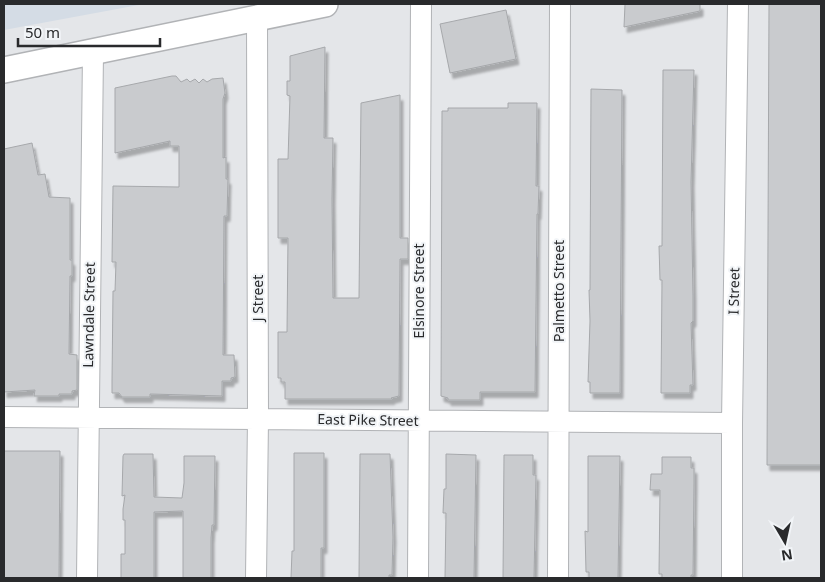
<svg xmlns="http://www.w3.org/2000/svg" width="825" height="582" viewBox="0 0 825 582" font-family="'Noto Sans',sans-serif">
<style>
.built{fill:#d4dce5}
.building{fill:#c9cbce;stroke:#a6a8ab;filter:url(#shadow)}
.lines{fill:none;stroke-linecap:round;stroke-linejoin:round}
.minor-casing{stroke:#b1b3b6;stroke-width:22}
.major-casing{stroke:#b1b3b6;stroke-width:28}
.minor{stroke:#fff;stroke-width:20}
.major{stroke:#fff;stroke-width:25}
.labels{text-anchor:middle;stroke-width:4;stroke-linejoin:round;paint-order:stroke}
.street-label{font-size:14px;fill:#292a2c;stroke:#f1f4f7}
</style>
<defs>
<filter id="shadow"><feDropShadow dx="3" dy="5.5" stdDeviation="1" flood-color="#0004"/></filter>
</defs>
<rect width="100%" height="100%" fill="#e4e6e9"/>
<!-- built -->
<path class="built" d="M4,4H144L4,30Z"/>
<!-- building -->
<path class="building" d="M625,4H700V11L624,27Z
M769,4H821V465H767Z
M506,10L516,59L450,73L440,24Z
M325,47L324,138H333L332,199L333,298H359L361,103L400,95V238H408V259H400L399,396L391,398L392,399H285V382H281V378H278V332H287L288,238H278V159H288L290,96L287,95V81H290V56Z
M663,70H694L691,182L693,295V321L691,323L693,385H690V393H661L662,280H660L659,246H662Z
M172,76H176L181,82L187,79L190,82L195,79L199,83L203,79L207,82L212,79L223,78L225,93L223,99V158L226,157V179H228L227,216H224L223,355H234L235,377L231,378V381H222V396L150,394V397H122L119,393H112V381L113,291H115L116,262H112L113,186L179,187V146H170V141L115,153V88Z
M591,89L622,90L620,393H590V382H588L590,321L589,290H590Z
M508,103H537L536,186H539L538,214H537L535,392H480V400H448V398L441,396L442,111H448V108H508Z
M32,143L38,175L45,174L49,197L70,198V260H72V276H70L69,354L77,355V390L72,391V394H59V396H34L35,390L4,392V149Z
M4,451H60L59,578H4Z
M294,453H324V548H321V578H291L292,551H294Z
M124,454H153L154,497L182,498L184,483V456H215L214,525H212L211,538V578H183V511L154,512V578H121V554H125V520H123V509L125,495L122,496L123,456Z
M360,454H390L393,537L392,575H389V578H359Z
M446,454L476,455L474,578H445L446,513H443L444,489H446Z
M504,455H533V475H536L534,578H503Z
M588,456H620L618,578H589V572H586L585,531L588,532Z
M662,457H691V468H694V484L693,575H691V578H662V574H659L660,490H650L651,474H662Z"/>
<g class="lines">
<defs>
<path id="minor" d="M4,417L732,423
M87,578L93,52
M256,578L258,419L257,18
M418,578L421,4
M558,578L560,4
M732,578V423L738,4"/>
<path id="major" d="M4,70L325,4"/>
</defs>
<!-- minor casing -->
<use href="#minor" class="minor-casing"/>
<!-- major casing -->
<use href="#major" class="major-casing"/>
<!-- minor -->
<use href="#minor" class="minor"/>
<!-- major -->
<use href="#major" class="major"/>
</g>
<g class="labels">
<!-- street labels -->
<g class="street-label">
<text transform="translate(419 291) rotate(-90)" y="5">Elsinore Street</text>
<text transform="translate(559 291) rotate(-90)" y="5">Palmetto Street</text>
<text transform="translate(734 291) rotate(-89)" y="5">I Street</text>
<text transform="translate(258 298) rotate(-90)" y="5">J Street</text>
<text transform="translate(89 315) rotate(-89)" y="5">Lawndale Street</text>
<text transform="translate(368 420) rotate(1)" y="5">East Pike Street</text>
</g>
</g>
<!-- border -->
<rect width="825" height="582" fill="none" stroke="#292a2c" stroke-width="10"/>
<!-- north arrow -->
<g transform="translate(785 542) rotate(171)" stroke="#f1f4f7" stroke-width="4" paint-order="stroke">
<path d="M0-4L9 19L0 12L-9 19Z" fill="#292a2c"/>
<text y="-8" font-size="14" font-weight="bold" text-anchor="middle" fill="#292a2c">N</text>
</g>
<!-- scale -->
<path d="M18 38v8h142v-8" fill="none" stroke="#292a2c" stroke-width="2.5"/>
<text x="25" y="38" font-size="15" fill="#292a2c" stroke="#f1f4f7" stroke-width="4" paint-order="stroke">50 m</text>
</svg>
